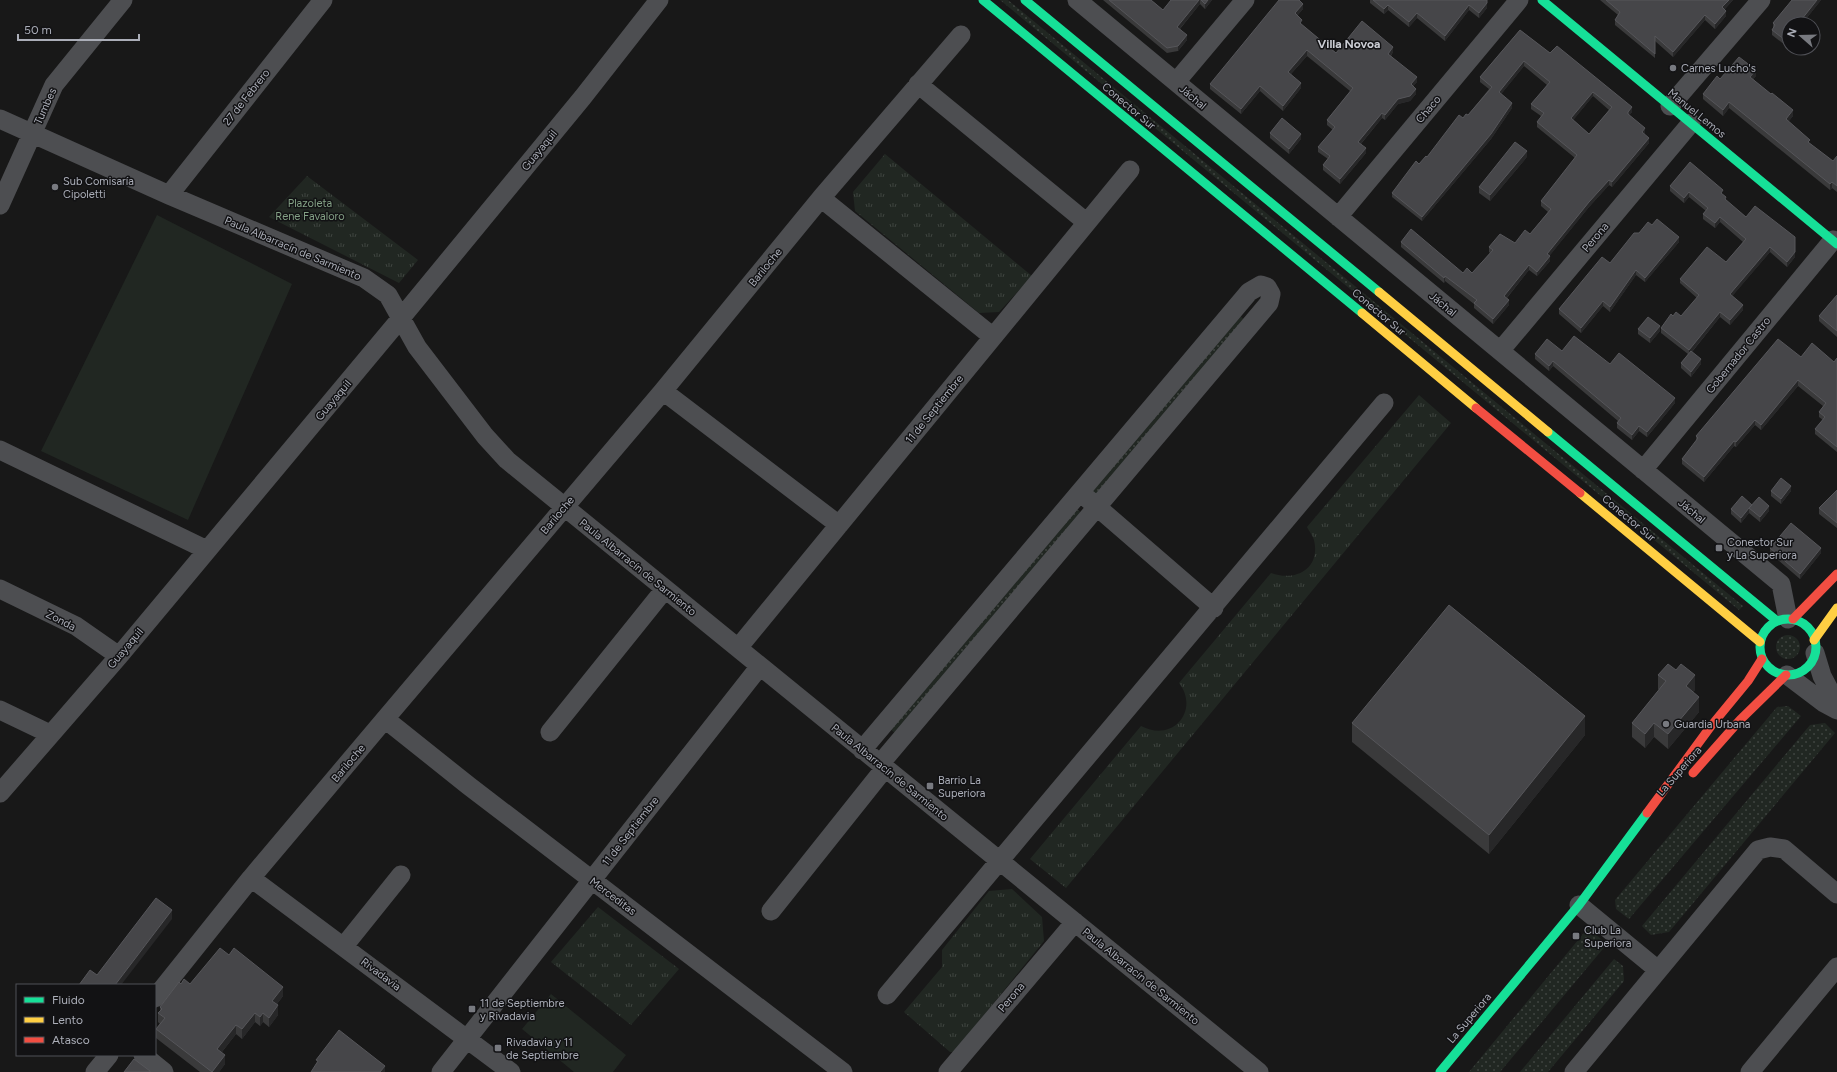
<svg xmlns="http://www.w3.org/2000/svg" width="1837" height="1072" viewBox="0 0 1837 1072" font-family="Figtree,sans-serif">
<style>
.grass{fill:url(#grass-dots)}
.park{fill:url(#park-tufts)}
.pitch{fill:#212722}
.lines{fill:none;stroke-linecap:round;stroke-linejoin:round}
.street{stroke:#4d4e51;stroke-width:19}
.fast{stroke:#16e098;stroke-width:9}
.slow{stroke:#ffcf43;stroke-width:9}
.jam{stroke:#f24e42;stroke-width:9}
.wall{fill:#3a3a3b;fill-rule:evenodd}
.shaded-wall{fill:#272728}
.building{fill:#464649;stroke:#56565a;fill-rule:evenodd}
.poi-dot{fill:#787a80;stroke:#121214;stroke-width:1.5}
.labels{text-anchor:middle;stroke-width:3;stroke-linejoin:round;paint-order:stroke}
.poi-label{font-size:11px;fill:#abaeb8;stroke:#121214;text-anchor:start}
.street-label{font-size:11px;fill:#abaeb8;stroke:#121214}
.park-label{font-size:11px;fill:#84a186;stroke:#121214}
.neighbourhood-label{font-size:12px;font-weight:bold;fill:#cbcdd4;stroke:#121214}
</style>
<defs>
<pattern id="grass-dots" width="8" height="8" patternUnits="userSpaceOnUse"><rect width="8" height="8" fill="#212722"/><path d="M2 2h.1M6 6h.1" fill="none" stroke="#3f4440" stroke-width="1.8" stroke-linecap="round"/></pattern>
<pattern id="park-tufts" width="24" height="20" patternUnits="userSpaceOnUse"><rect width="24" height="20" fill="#212722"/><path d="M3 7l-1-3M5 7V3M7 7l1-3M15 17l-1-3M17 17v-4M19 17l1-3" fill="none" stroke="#3f4440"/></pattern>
</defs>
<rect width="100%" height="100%" fill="#181818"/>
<!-- grass -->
<path class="grass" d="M1000,0H1008L1743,606L1739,610Z
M1238,313L1244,320L1097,497L1088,490Z
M1075,508L1082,513L896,734L889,728Z
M1776 647a12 12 0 1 1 24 0a12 12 0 1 1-24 0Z
M1788,706L1801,716L1629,919L1616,909L1615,900L1777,707Z
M1825,723L1835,733L1669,932L1651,935L1642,926L1810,725Z
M1588,928L1607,944L1500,1072H1469Z
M1614,959L1623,966L1624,981L1548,1072H1520Z"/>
<!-- park -->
<path class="park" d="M885,154L1032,276L999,312L979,313L855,211L853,192Z
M307,176L418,260L399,283L269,217Z
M1419,395L1451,423L1066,888L1030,859L1141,726C1173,743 1200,710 1179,683L1271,573C1295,582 1321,569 1314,540C1313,536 1309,531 1307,527Z
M1012,889L1042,917L1044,941L954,1052H950L904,1012L942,967V950L989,891Z
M598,907L679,969L631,1025L551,962Z"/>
<!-- pitch -->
<path class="pitch" d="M157,215L292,284L188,520L41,451Z
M551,994L626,1055L613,1072H574L522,1029Z"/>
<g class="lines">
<!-- street -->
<path class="street" d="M1077,0L1781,584L1788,619
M1176,82L1245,0
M918,84L1086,222
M1670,106L1761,0
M0,119L169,195L364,278L388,295L417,347L485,436L507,460L1259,1072
M169,195L323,0
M821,198L993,337
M0,205L54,85L123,0
M1338,217L1519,0
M1500,351L1691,123
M663,391L839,525
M0,450L207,550
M1643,470L1833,240
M1088,499L1214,608
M0,589L76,626L119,656
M738,648L1130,170
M1815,653L1822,676L1837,704
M1787,675L1824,703L1837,710
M0,710L50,734
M385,719L469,786L843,1072
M550,732L665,589
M862,750L1249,292L1261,285L1267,287L1271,294L1269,303L880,764
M0,793L119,656L401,318L583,97L659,0
M251,878L511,1072
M1579,905L1658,970
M771,911L885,768
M344,946L401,875
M887,995C1052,797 1220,601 1384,403
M155,998L251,878L385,719L663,391L821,198L961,35
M143,1055L164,1072
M95,1072L109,1055
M441,1072L760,666
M948,1072L1075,922
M1574,1072L1758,850L1770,847L1784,849L1837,894
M1750,1072L1837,967"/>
<!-- fast -->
<path class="fast" d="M983,0L1362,313
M1025,0L1379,292
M1542,0L1837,244
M1548,432L1777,621
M1760 647a28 28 0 1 1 56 0a28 28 0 1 1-56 0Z
M1440,1072L1579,905L1647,813"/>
<!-- slow -->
<path class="slow" d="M1379,292L1548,432
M1362,313L1476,408
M1580,493L1760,642
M1814,640L1837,608"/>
<!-- jam -->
<path class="jam" d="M1476,408L1580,493
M1793,619L1837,574
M1693,773L1740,720L1786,675
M1647,813L1711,726L1748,681L1762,659"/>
</g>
<!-- wall -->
<path class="wall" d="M1103,0H1151L1163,10L1171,0H1212L1205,9L1200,4L1180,29L1187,40L1178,51L1167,53Z
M1370,0H1487V8L1479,18L1469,10L1445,41L1417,18L1409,27L1388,10L1384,14L1370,3Z
M1600,0H1733L1725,9L1726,16L1715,29L1705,20L1673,57L1655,41V58L1615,25V20L1618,15Z
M1792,0H1821L1802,24H1789V40L1785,45L1772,35V30L1773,29V23Z
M1301,2L1303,9L1297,16L1302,25L1336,53L1393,52L1391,56L1417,82L1413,86L1416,94L1410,101L1398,104L1385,120L1382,118L1361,144L1366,153L1340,184L1323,170V165L1328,159L1318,152V147L1333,130L1327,125V120L1350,91L1307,56L1291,74L1301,88L1283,111L1260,91L1241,114L1210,89V84Z
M1520,30L1550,53L1632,112L1629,115L1645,133L1644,134L1649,143L1612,187L1609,185L1589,207L1549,256L1550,261L1537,276L1529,270L1507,298L1509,305L1493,324L1474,308V304L1445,281L1444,283L1401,247V242L1463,273H1472L1490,253L1489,252V247L1515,243L1530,234L1548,212L1541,206V201L1575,158L1537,127V122L1541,116L1531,109V104L1547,85L1524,66L1501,94L1512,108L1491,139L1422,221L1392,197V193L1419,164L1427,157L1463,118L1468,115L1489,89L1480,82V77ZM1593,96L1609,110L1589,134L1573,120Z
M1756,76L1753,79L1793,116L1788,122L1810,144L1833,161L1837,156V192L1832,188L1830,190L1729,108L1723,116L1703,99V94L1720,79Z
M1270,133L1301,139L1289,154L1270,138Z
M1527,157L1490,201L1479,193V187Z
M1670,186L1723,195L1726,201L1795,257L1787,267L1770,252L1732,296L1743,310L1730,325L1720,317L1692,352L1701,364L1691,377L1681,368V363L1688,354L1661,333V328L1673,316H1681L1697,298L1680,283V279L1726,262L1743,242L1720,222L1715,228L1703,219V214L1706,211L1689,197L1684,203L1670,191Z
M1652,225L1679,242L1645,282L1636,275L1610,312L1603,306L1581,333L1559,314V309L1610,263L1639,233Z
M1837,295V337L1819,321V316Z
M1638,329L1660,331L1650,343L1638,334Z
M1562,351L1610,364L1675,403L1647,437L1639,431L1632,440L1617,428V423L1618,421L1553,366L1549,371L1535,359V354Z
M1801,357L1834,362L1837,358V452L1815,434V429L1823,420L1819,417V412L1823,406L1798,386L1761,430L1755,425L1736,447L1734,446L1704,482L1682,464V459L1696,442V436Z
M1837,490V528L1819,514V508Z
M1771,491H1791L1781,504L1771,496Z
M1752,505L1769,511L1760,522L1749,513L1741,523L1731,514V509Z
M1770,548L1821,553L1800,579L1770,553Z
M1658,675L1695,690L1693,692L1699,712L1668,749L1654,737L1645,748L1632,737V723L1659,690L1658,689Z
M1352,723L1585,735L1489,854L1352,742Z
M181,984H190L283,996L277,1004L278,1015L269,1027L263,1022L260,1026L255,1022L242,1039L236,1034L222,1052L225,1064L219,1072H200L156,1038V1029L160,1024L158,1022V1013L160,1011V1007Z"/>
<!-- shaded-wall -->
<path class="shaded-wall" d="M1199,0H1200V4L1177,32V27Z
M1208,0H1212L1205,9V4Z
M1729,0H1733L1722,12V7Z
M1817,0H1821L1802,24H1798Z
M1487,3V8L1479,18V13Z
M1303,4V9L1295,18V13Z
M1388,5V10L1384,14V9Z
M1469,5V10L1445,41V36Z
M1726,11V16L1715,29V24Z
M1417,13V18L1409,27V22Z
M1705,15V20L1673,57V52Z
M1187,35V40L1178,51V46Z
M1789,35V40L1785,45V40Z
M1393,47V52L1388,59V54Z
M1307,50V56L1288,77V72Z
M1524,61V66L1499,97V92Z
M1756,70V76L1750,83V77Z
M1417,77V82L1411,89V84Z
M1301,83V88L1283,111V106Z
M1260,86V91L1241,114V109Z
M1416,89V94L1410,101L1398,104L1385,120V115L1398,99Z
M1593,92V96L1571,123V118Z
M1729,102V108L1723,116V110Z
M1512,103V108L1491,139L1422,221V217Z
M1632,107V112L1628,117V112Z
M1793,110V116L1786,125V119Z
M1382,113V118L1358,147V142Z
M1645,128V133L1642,137V132Z
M1301,134V139L1289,154V149Z
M1649,138V143L1612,187V182Z
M1366,148V153L1340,184V179Z
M1527,151V157L1490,201V195Z
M1609,180V185L1589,207L1547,259V254L1589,202Z
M1832,182V188L1830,190V184Z
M1689,192V197L1684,203V198Z
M1720,217V222L1715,228V223Z
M1679,237V242L1645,282V278Z
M1770,247V252L1730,299V294Z
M1795,252V257L1787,267V262Z
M1550,256V261L1537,276V272Z
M1529,265V270L1504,301V296Z
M1636,270V275L1610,312V307Z
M1445,276V281L1444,283V278Z
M1509,300V305L1493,324V319Z
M1603,301V306L1581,333V328Z
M1743,305V310L1730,325V320Z
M1720,312V317L1689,355V350Z
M1660,326V331L1650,343V338Z
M1701,359V364L1691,377V372Z
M1553,361V366L1549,371V366Z
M1798,380V386L1761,430V425Z
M1675,398V403L1647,437V432Z
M1755,420V425L1736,447V442Z
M1639,426V431L1632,440V435Z
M1734,441V446L1704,482V477Z
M1791,486V491L1781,504V499Z
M1769,506V511L1760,522V517Z
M1749,508V513L1741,523V518Z
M1821,548V553L1800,579V574Z
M1695,675V690L1686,700V686Z
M1699,697V712L1668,749V734Z
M1585,716V735L1489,854V835Z
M1654,723V737L1645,748V734Z
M172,910V919L121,985H115Z
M283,987V996L272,1010V1001Z
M278,1005V1015L269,1027V1018Z
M255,1013V1022L242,1039V1029Z
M263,1013V1022L260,1026V1017Z
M236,1025V1034L217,1058V1049Z
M225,1055V1064L219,1072H212Z
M385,1066V1072H380Z"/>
<!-- building -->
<path class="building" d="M1109,0H1151L1163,10L1171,0H1199L1177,27L1187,35L1178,46L1167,48Z
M1201,0H1208L1205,4Z
M1279,0H1299L1303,4L1295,13L1302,20L1300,23L1336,53L1362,21L1393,47L1388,54L1417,77L1411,84L1416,89L1410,96L1398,99L1385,115L1382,113L1358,142L1366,148L1340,179L1323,165L1330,156L1318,147L1335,127L1327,120L1353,88L1307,50L1288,72L1301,83L1283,106L1260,86L1241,109L1210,84Z
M1373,0H1487V3L1479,13L1469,5L1445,36L1417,13L1409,22L1388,5L1384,9Z
M1606,0H1729L1722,7L1726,11L1715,24L1705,15L1673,52L1655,36V54L1615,20L1620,12Z
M1792,0H1817L1798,24H1789V35L1785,40L1772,30L1775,25L1773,23Z
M1520,30L1550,53L1557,46L1632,107L1628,112V114L1645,128L1642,132L1649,138L1612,182L1609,180L1589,202L1547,254L1550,256L1537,272L1529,265L1504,296L1509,300L1493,319L1474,303L1477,300L1445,276L1444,278L1401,242L1411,229L1463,273L1467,268L1472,273L1493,250L1489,247L1500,234L1515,243L1525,230L1530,234L1551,209L1541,201L1577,155L1537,122L1544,113L1531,104L1550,82L1524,61L1499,92L1512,103L1491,134L1422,217L1392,193L1416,161L1419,164L1426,156L1427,157L1459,115L1463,118L1466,114L1468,115L1492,87L1480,77ZM1593,92L1612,107L1589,134L1571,118Z
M1739,57L1756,70L1750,77L1771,94L1772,93L1793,110L1786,119L1810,140L1808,142L1833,161L1837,156V186L1832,182L1830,184L1729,102L1723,110L1703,94L1717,76L1720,79Z
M1282,118L1301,134L1289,149L1270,133Z
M1515,142L1527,151L1490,195L1479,187Z
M1690,162L1723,190L1721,193L1726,197L1725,199L1746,217L1755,206L1795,237V252L1787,262L1770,247L1730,294L1743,305L1730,320L1720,312L1689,350L1661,328L1671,314L1673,316L1676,312L1681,316L1699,295L1680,279L1707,247L1726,262L1746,239L1720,217L1715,223L1703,214L1708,208L1689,192L1684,198L1670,186Z
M1657,219L1679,237L1645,278L1636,270L1610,307L1603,301L1581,328L1559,309L1602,257L1610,263L1634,233H1639L1648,222L1652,225Z
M1837,295V331L1819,316Z
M1648,317L1660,326L1650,338L1638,329Z
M1574,336L1610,364L1619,353L1675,398L1647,432L1639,426L1632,435L1617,423L1621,418L1553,361L1549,366L1535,354L1547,339L1562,351Z
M1778,339L1801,357L1812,343L1834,362L1837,358V447L1815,429L1825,417L1819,412L1826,403L1798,380L1761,425L1755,420L1736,442L1734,441L1704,477L1682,459L1698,438L1696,436Z
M1691,351L1701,359L1691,372L1681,363Z
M1781,478L1791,486L1781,499L1771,491Z
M1837,490V523L1819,508Z
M1742,496L1752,505L1749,508L1759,497L1769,506L1760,517L1749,508L1741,518L1731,509Z
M1791,523L1821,548L1800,574L1770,548Z
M1449,605L1585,716L1489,835L1352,723Z
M1668,664L1676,670L1681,664L1695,675L1686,686L1699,697L1668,734L1654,723L1645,734L1632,723L1666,681L1658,675Z
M156,898L172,910L115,985H79L90,970L97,975Z
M220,948L229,955L234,948L283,987L272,1001L278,1005L269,1018L263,1013L260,1017L255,1013L242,1029L236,1025L217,1049L225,1055L212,1072L156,1029L165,1018L158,1013L162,1009L160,1007L179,982L181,984L184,979L190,984Z
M339,1030L385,1066L380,1072H311L318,1061L316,1060Z
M134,1059L150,1071V1072H124Z"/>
<!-- markers -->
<g class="poi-dot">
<circle cx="1673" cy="68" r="4"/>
<circle cx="55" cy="187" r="4"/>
<rect x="1715" y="544" width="8" height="8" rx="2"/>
<circle cx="1666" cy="724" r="4"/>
<rect x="926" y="782" width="8" height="8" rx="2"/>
<rect x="1572" y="932" width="8" height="8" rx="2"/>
<rect x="468" y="1005" width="8" height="8" rx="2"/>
<rect x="494" y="1044" width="8" height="8" rx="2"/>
</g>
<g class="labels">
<!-- poi labels -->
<g class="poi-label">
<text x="1681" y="72">Carnes Lucho's</text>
<text x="63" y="185">Sub Comisaría<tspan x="63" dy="13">Cipoletti</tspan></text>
<text x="1727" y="546">Conector Sur<tspan x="1727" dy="13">y La Superiora</tspan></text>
<text x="1674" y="728">Guardia Urbana</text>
<text x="938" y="784">Barrio La<tspan x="938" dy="13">Superiora</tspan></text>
<text x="1584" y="934">Club La<tspan x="1584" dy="13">Superiora</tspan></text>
<text x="480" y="1007">11 de Septiembre<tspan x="480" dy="13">y Rivadavia</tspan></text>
<text x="506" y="1046">Rivadavia y 11<tspan x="506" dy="13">de Septiembre</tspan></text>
</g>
<!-- street labels -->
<g class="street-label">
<text transform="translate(246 97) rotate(-52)" y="4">27 de Febrero</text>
<text transform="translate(1193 97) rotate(40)" y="4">Jáchal</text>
<text transform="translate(45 106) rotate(-66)" y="4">Tumbes</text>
<text transform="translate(1129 106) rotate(40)" y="4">Conector Sur</text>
<text transform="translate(1428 109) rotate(-50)" y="4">Chaco</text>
<text transform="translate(1697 113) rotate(39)" y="4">Manuel Lemos</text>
<text transform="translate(539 150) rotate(-51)" y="4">Guayaquil</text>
<text transform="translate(1595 237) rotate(-50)" y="4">Perona</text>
<text transform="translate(293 248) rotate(23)" y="4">Paula Albarracín de Sarmiento</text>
<text transform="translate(765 267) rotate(-51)" y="4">Bariloche</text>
<text transform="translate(1443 304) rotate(40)" y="4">Jáchal</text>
<text transform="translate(1379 312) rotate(40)" y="4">Conector Sur</text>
<text transform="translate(1738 355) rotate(-51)" y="4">Gobernador Castro</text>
<text transform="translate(333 400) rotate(-50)" y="4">Guayaquil</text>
<text transform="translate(934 409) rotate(-51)" y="4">11 de Septiembre</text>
<text transform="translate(1692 511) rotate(40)" y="4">Jáchal</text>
<text transform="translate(557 515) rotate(-50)" y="4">Bariloche</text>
<text transform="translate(1629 518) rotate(40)" y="4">Conector Sur</text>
<text transform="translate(638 567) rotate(39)" y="4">Paula Albarracín de Sarmiento</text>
<text transform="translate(61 620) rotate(27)" y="4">Zonda</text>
<text transform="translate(125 648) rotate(-50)" y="4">Guayaquil</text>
<text transform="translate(348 763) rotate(-50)" y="4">Bariloche</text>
<text transform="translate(1679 771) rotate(-49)" y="4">La Superiora</text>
<text transform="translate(890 772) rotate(39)" y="4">Paula Albarracín de Sarmiento</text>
<text transform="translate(630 831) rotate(-52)" y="4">11 de Septiembre</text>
<text transform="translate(613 896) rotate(37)" y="4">Merceditas</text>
<text transform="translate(381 974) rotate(37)" y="4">Rivadavia</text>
<text transform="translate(1141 976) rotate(39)" y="4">Paula Albarracín de Sarmiento</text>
<text transform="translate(1011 997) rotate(-50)" y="4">Perona</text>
<text transform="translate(1469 1018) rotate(-50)" y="4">La Superiora</text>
</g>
<!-- park labels -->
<g class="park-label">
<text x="310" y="207">Plazoleta<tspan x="310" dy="13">Rene Favaloro</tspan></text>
</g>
<!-- neighbourhood labels -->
<g class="neighbourhood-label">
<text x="1349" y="48">Villa Novoa</text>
</g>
</g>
<!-- legend -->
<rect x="16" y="984" width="140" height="72" fill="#121214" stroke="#4f5056"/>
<rect x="24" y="997" width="20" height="6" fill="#16e098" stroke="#4f5056"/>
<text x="52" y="1004" font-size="12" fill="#abaeb8">Fluido</text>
<rect x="24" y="1017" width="20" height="6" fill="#ffcf43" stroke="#4f5056"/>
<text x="52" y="1024" font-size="12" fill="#abaeb8">Lento</text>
<rect x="24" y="1037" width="20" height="6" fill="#f24e42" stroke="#4f5056"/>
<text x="52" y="1044" font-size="12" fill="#abaeb8">Atasco</text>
<!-- north arrow -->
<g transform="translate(1801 36) rotate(290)"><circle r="19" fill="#121214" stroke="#4f5056"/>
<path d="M0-3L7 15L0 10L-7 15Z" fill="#787a80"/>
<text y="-6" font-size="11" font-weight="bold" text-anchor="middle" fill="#abaeb8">N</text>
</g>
<!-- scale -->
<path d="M18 34v6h121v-6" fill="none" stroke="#abaeb8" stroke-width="2"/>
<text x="24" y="34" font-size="12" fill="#abaeb8" stroke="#121214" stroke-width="3" paint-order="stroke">50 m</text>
</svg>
